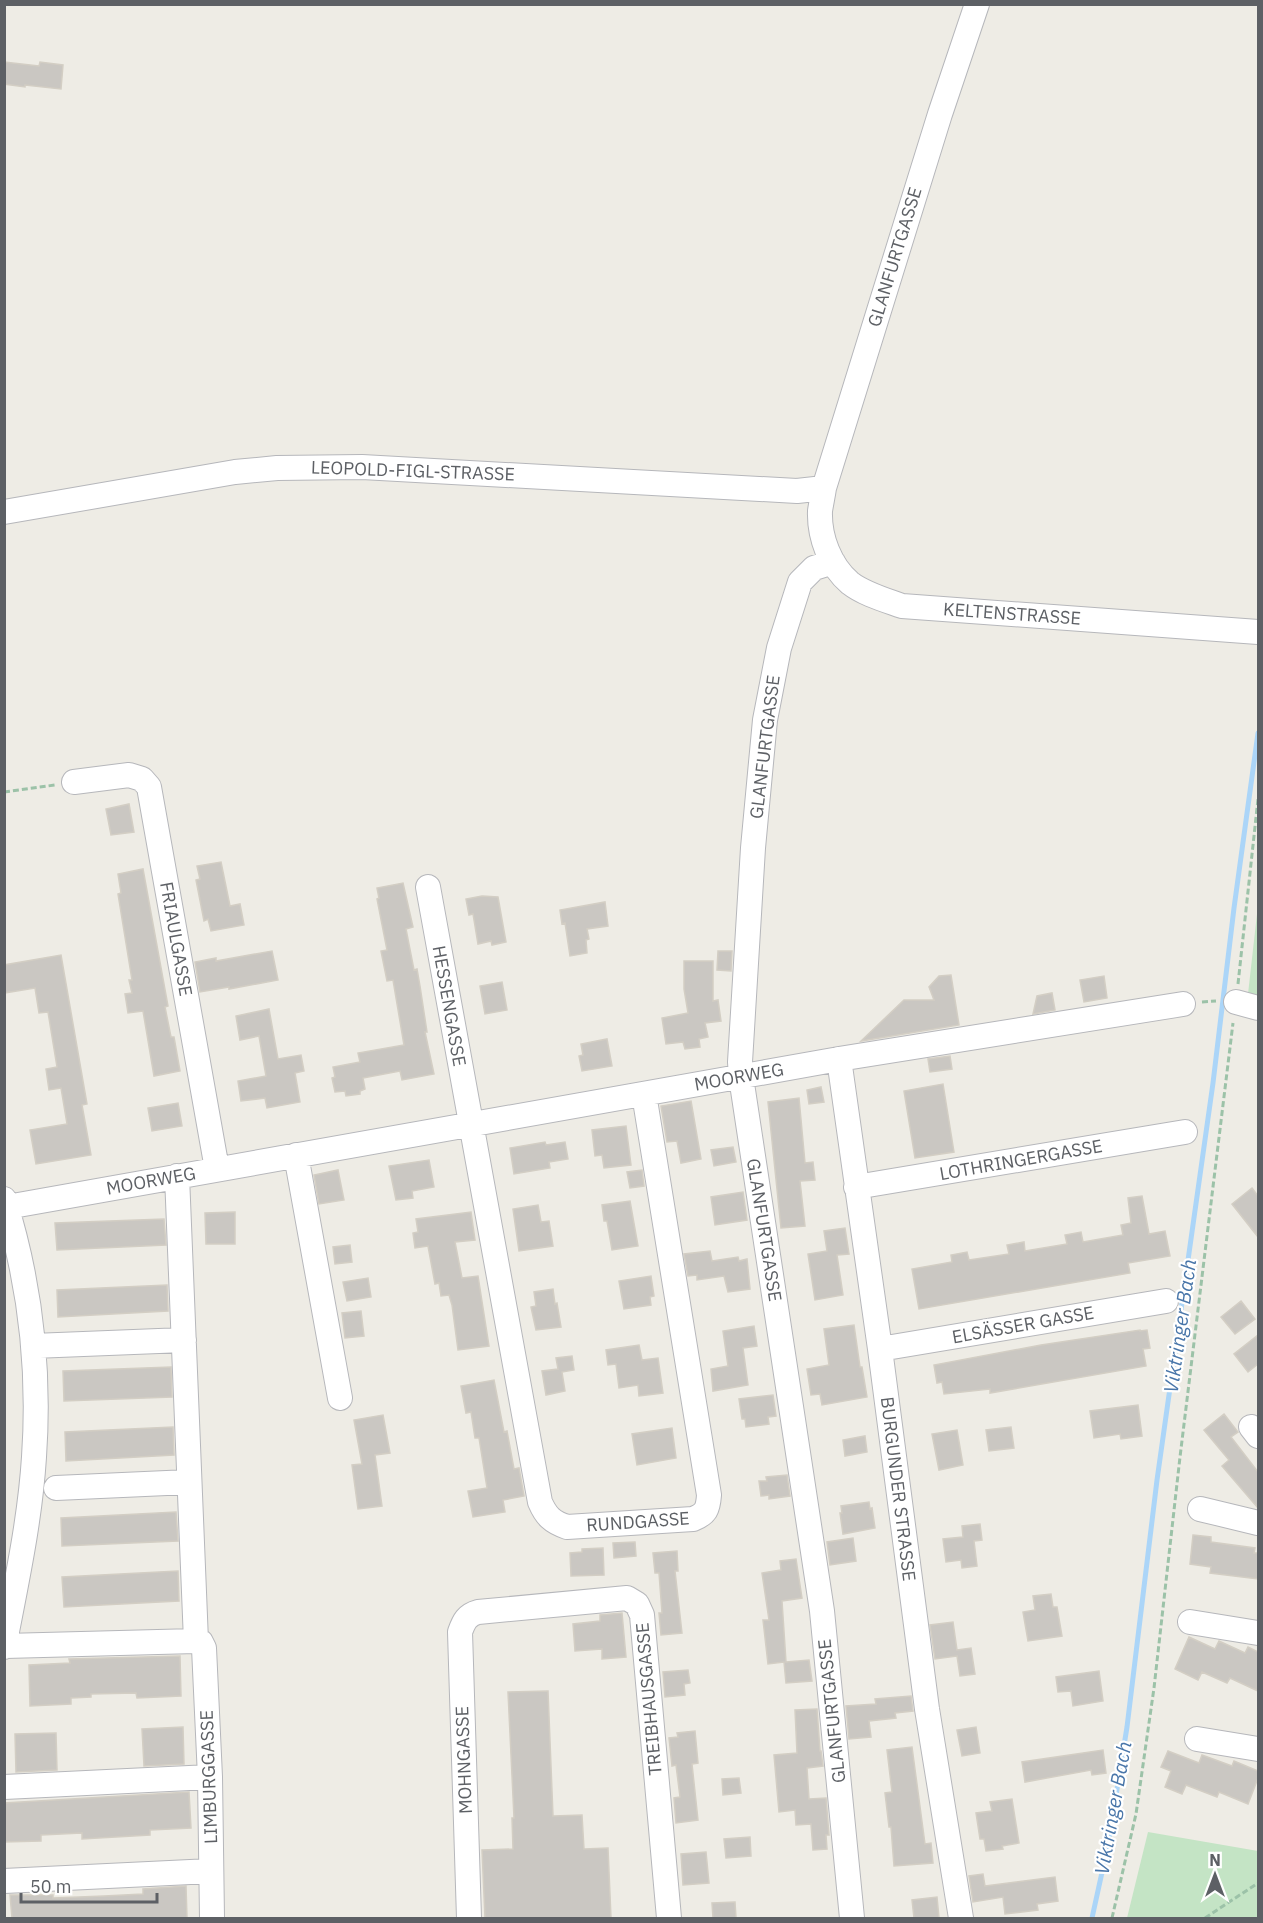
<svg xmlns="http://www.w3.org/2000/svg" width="1263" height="1923" viewBox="0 0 1263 1923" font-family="'IBM Plex Sans',sans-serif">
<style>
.green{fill:#c4e4c5}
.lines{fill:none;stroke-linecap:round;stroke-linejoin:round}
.stream{stroke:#abd5f8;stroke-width:5}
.building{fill:#cac7c2;stroke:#d3cec4;stroke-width:1.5}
.minor-casing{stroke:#b6b7bb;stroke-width:26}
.path{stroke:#9cc2a8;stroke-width:3;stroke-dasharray:6 3;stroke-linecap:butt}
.minor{stroke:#fff;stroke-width:24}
.labels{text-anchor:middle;stroke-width:4.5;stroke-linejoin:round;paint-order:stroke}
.street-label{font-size:18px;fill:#5d6065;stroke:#fff}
.water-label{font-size:20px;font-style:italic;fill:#4976a9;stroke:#fff}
</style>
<rect width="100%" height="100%" fill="#eeece5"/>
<!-- green -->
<path class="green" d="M1258,905V996L1248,994Z
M1148,1832L1258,1851V1918H1127Z"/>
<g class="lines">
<!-- stream -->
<path class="stream" d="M1092,1918L1108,1845L1127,1727L1157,1480L1213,1083L1234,908L1258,733"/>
</g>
<!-- building -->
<path class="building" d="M4,62L39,66L40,62L63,65L61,89L25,85V87L4,84Z
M129,804L134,832L111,835L106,809Z
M221,862L230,906L240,904L244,925L211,931L208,919L204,921L196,880L200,879L197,866Z
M143,869L168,1006L165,1007L171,1037H174L180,1071L154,1076L143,1011L128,1013L125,994L132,993L129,980H132L118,894L121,893L118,874Z
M403,883L413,927L406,929L414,970L417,969L420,986L427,1032H425L434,1074L402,1080L400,1071L363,1078L365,1089L360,1091V1094L346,1096L345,1091L335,1092L332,1078L335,1077L333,1067L360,1062L358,1053L404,1045L393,980L387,981L381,951L387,950L377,899L379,898L377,888Z
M482,896L498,897L506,942L492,945L491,941L478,944L473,914L469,915L466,899Z
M605,902L608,926L587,929L589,939L586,940L587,953L570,956L565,923L562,924L560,910Z
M272,951L278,980L229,989V987L200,992L195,962L216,958V961Z
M718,951H732L731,971L717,970Z
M61,955L87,1104L82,1105L91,1155L36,1164L30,1130L67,1124L61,1088L49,1090L46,1069L57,1067L48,1012L39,1013L35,988L4,993V965Z
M684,961H713V1001L718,1000L721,1021L705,1023L708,1037L699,1039L700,1047L685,1049L683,1042L666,1044L662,1018L688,1013L684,989Z
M951,975L959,1025L861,1041L904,1000H934L929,987L939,976Z
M1104,976L1107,998L1084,1002L1080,980Z
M502,982L507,1010L485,1014L480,986Z
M1052,993L1055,1010L1033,1014L1037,996Z
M269,1009L278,1059L301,1055L304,1071L295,1073L300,1102L267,1108L265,1098L241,1101L238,1081L266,1076L259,1036L240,1040L236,1016Z
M607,1039L612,1066L582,1071L579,1056L583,1055L581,1044Z
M950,1056L952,1069L930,1072L928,1059Z
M943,1084L954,1152L915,1158L904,1091Z
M821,1087L824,1102L809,1104L807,1090Z
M799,1098L805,1163L813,1162L815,1180L800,1181L805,1226L781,1228L768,1102Z
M691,1101L701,1159L681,1163L677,1141L667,1142L661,1106Z
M178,1103L182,1126L152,1131L148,1108Z
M626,1126L631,1165L604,1168L602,1155L595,1156L592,1130Z
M545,1142L546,1145L565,1142L568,1159L549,1162L550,1168L514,1174L510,1148Z
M733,1147L736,1162L714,1166L711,1150Z
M429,1160L434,1187L412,1191L413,1198L396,1200L389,1166Z
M338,1170L344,1200L319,1204L314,1175Z
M642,1170L644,1186L630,1188L627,1172Z
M1252,1188L1258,1196V1237L1232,1204Z
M743,1192L747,1220L715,1225L711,1197Z
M1142,1196L1149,1234L1165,1231L1170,1256L1128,1263L1130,1273L919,1309L912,1269L952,1262L951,1255L967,1252L969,1260L1009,1254L1007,1245L1024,1242L1025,1251L1067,1244L1065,1235L1081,1232L1083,1242L1123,1235L1121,1225L1131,1223L1128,1198Z
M630,1201L638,1246L612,1250L607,1221H604L602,1205Z
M538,1205L541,1222L549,1221L553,1246L519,1251L513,1209Z
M235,1212V1244H206L205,1213Z
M471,1212L475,1240L455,1242L462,1278L478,1276L489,1346L458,1350L452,1305L449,1295L441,1296L439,1283L435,1284L428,1246L415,1248L413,1233L418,1232L416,1219Z
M164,1219L166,1245L57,1250L55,1223Z
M845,1228L849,1254L837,1255L843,1295L815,1300L808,1254L827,1251L824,1231Z
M350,1245L352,1262L335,1264L333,1247Z
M710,1251L712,1261L738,1257L739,1261L747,1259L750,1289L728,1292L724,1276L697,1280V1275L688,1276L684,1254Z
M651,1276L654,1296L650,1297L651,1305L624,1309L619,1281Z
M368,1278L371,1297L347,1301L343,1282Z
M167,1285L168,1311L58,1317L57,1290Z
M553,1289L555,1304L557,1303L561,1327L536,1330L531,1307L536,1306L534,1292Z
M1241,1301L1255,1319L1235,1334L1221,1317Z
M361,1311L364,1336L345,1338L342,1313Z
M854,1325L860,1367H862L867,1397L822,1405L820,1394L811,1395L807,1369L829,1365L824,1329Z
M754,1326L757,1346L743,1348L748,1385L713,1391L711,1369L728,1366L723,1331Z
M1140,1330V1331L1147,1330L1150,1348L1143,1349L1146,1366L990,1393V1389L944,1394L942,1382L937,1383L934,1365L1041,1345Z
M1258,1335V1364L1248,1372L1234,1354Z
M639,1345L642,1360L658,1358L663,1393L639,1396L638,1385L619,1388L616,1364L608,1365L606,1350Z
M572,1356L574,1370L562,1372L565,1391L546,1395L542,1371L558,1369L556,1358Z
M171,1367L172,1397L64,1401L63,1371Z
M494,1380L504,1432L507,1431L514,1469L519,1468L524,1496L503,1500L505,1512L473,1517L468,1491L487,1488L479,1438H475L471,1412L466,1413L461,1386Z
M773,1395L776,1416L768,1417L769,1424L746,1427L745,1419H742L739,1399Z
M1138,1405L1142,1436L1121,1439L1120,1434L1094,1438L1090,1411Z
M1224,1414L1238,1432L1231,1437L1258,1472V1508L1222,1466L1229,1460L1204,1430Z
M383,1415L390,1453L375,1455L382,1506L358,1509L352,1465L362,1464L354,1420Z
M173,1427L174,1455L66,1461L65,1432Z
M1011,1427L1014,1448L989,1451L986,1430Z
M672,1428L676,1458L637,1465L632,1434Z
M957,1430L963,1465L939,1470L932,1434Z
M865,1436L867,1452L845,1456L843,1440Z
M787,1475L790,1496L769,1499V1495L761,1496L759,1481H767L766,1477Z
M869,1502L870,1509L872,1508L875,1528L843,1534L840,1513H842L841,1506Z
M176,1512L178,1541L62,1546L61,1518Z
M980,1524L982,1540L974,1541L977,1566L962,1568L961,1560L946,1562L943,1539L963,1537L962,1526Z
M1193,1535L1211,1537V1542L1255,1548L1254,1553H1258V1579L1210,1573L1211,1567L1190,1564Z
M853,1538L856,1561L830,1565L827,1542Z
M635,1542L636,1556L614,1558L613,1543Z
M603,1548L604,1575L571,1576L570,1553L582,1552V1549Z
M677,1551L678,1571H675L682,1633L661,1635L659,1613H662L659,1573H655L653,1553Z
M796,1559L802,1598L782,1601L786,1662L809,1660L812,1681L786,1683L784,1662L768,1664L763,1620H769L762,1573L781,1570L780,1561Z
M178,1571L179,1601L64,1607L62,1577Z
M1051,1594L1053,1607H1057L1062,1636L1028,1641L1023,1612L1035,1610L1033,1596Z
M622,1613L626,1657L602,1659V1649L575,1651L573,1624L600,1621V1615Z
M953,1622L957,1650L971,1648L975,1674L960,1676L957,1656L935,1659L930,1625Z
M1189,1637L1215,1649L1219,1641L1245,1653L1248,1647L1258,1652V1691L1230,1678L1227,1683L1202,1672L1198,1680L1175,1669Z
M180,1656L181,1696L137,1698L136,1693L91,1694V1697L71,1698V1704L30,1706L29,1665L70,1663L69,1659Z
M688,1670L690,1683L684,1684L685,1695L665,1697L663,1672Z
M1099,1671L1103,1701L1073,1706L1071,1691L1058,1692L1056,1677Z
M548,1691L553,1816L582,1815L584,1849L608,1848L611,1918H485L482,1850L513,1849L512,1818H514L508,1692Z
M911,1696L913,1711L895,1713L896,1718L869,1721L871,1737L849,1739L846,1706L876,1704L875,1699Z
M817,1709L820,1751H821L823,1766L807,1768L809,1799L826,1798L829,1835H826L827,1849L813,1850L811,1824L796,1825L795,1810L779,1812L774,1755L797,1753L795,1710Z
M183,1727L184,1764L144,1766L142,1729Z
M976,1727L980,1753L962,1756L957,1730Z
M695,1731L698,1763L692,1764L698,1820L676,1823L674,1798L680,1797L676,1765L672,1766L669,1738L678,1737L677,1733Z
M56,1733L57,1770L16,1772L15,1734Z
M912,1747L925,1844L931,1843L933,1863L894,1866L891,1827H889L885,1793L892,1792L887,1750Z
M1103,1750L1106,1773L1092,1775L1091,1770L1025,1782L1022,1762Z
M1168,1751L1199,1763L1202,1755L1232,1766L1234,1761L1258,1771V1778L1248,1804L1219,1792L1217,1797L1186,1785L1182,1794L1165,1787L1171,1771L1161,1767Z
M739,1778L741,1793L723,1795L722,1779Z
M189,1792L191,1828L150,1830V1835L82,1839V1833L41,1835V1841L4,1842V1803Z
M1012,1799L1019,1843L1002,1846L1003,1849L986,1851L984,1839H980L976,1813L992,1811L990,1802Z
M750,1837L751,1856L726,1858L724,1839Z
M706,1852L709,1883L683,1885L681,1854Z
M983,1874L985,1886L1055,1877L1058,1901L1037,1904L1038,1910L1005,1914L1003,1897L973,1902L969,1876Z
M186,1886L187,1918H12L10,1895H53V1898L104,1896L143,1894V1889Z
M937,1897L939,1918H914L912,1900Z
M735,1902L736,1918H713L712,1903Z"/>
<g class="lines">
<defs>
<path id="minor" d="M977,4L940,114L824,488C823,495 821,504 820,511C819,537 830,566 850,583C864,594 885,600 902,606L1258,632
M4,512L235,472L277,468L362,467L797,491L824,488
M833,562L814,568L800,582L779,648L765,720L753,848L740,1062L741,1077L822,1611L852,1918
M74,782L129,775L142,779L149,787L217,1169
M428,887L540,1502C546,1516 552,1522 567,1527L693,1519C706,1514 708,1509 709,1495L644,1094
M1236,1002L1258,1008
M839,1059L880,1349L927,1709L961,1918
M296,1155L340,1398
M177,1176L196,1641
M856,1187L1185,1132
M4,1199C30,1282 40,1371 34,1457C30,1521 16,1584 4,1647
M7,1207L839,1059L1183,1004
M33,1346L184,1340
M880,1349L1166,1301
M1251,1427L1258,1436
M56,1488L189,1482
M1200,1509L1258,1523
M1190,1622L1258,1633
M5,1646L196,1641L201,1642L204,1648L210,1777L212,1918
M1197,1739L1258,1749
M4,1787L210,1777
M4,1881L211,1871
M469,1918L460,1632C464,1621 467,1615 478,1612L627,1598L637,1604L642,1615L669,1918"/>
</defs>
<!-- minor casing -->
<use href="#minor" class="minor-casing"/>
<!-- path -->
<path class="path" d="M4,792L55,785
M1238,984L1258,799
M1202,1002L1216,1001
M1112,1918L1136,1814L1154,1688L1180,1457L1233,1023
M1205,1918L1258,1883"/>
<!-- minor -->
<use href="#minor" class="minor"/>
</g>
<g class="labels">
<!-- street labels -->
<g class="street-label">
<text transform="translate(895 257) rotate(-73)" y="6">GLANFURTGASSE</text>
<text transform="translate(413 471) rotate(2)" y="6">LEOPOLD-FIGL-STRASSE</text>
<text transform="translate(1012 614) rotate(4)" y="6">KELTENSTRASSE</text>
<text transform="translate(765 747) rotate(-83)" y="6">GLANFURTGASSE</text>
<text transform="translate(176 939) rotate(80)" y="6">FRIAULGASSE</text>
<text transform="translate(449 1006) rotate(80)" y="6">HESSENGASSE</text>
<text transform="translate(739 1077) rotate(-10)" y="6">MOORWEG</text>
<text transform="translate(1021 1160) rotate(-10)" y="6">LOTHRINGERGASSE</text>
<text transform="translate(151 1181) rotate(-10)" y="6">MOORWEG</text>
<text transform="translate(764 1230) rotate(81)" y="6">GLANFURTGASSE</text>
<text transform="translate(1023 1325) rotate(-10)" y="6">ELSÄSSER GASSE</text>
<text transform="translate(898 1489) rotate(83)" y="6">BURGUNDER STRASSE</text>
<text transform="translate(638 1522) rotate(-4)" y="6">RUNDGASSE</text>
<text transform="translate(649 1699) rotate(-95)" y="6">TREIBHAUSGASSE</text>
<text transform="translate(832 1711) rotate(-96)" y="6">GLANFURTGASSE</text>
<text transform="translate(464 1760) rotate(-92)" y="6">MOHNGASSE</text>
<text transform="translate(209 1777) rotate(-92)" y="6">LIMBURGGASSE</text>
</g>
<!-- water labels -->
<g class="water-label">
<text transform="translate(1180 1326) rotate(-82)" y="7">Viktringer Bach</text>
<text transform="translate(1113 1808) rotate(-80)" y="7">Viktringer Bach</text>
</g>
</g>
<!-- border -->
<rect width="1263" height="1923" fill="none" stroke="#5d6065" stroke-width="12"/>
<!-- north arrow -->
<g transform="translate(1215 1875)" stroke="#ffffff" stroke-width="4.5" paint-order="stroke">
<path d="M0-4.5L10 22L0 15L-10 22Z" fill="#5d6065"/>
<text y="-9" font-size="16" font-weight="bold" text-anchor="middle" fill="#5d6065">N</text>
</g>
<!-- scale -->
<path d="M21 1893v9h136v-9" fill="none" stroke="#5d6065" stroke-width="3"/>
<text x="30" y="1893" font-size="18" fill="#5d6065" stroke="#ffffff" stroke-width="4.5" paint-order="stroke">50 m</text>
</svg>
